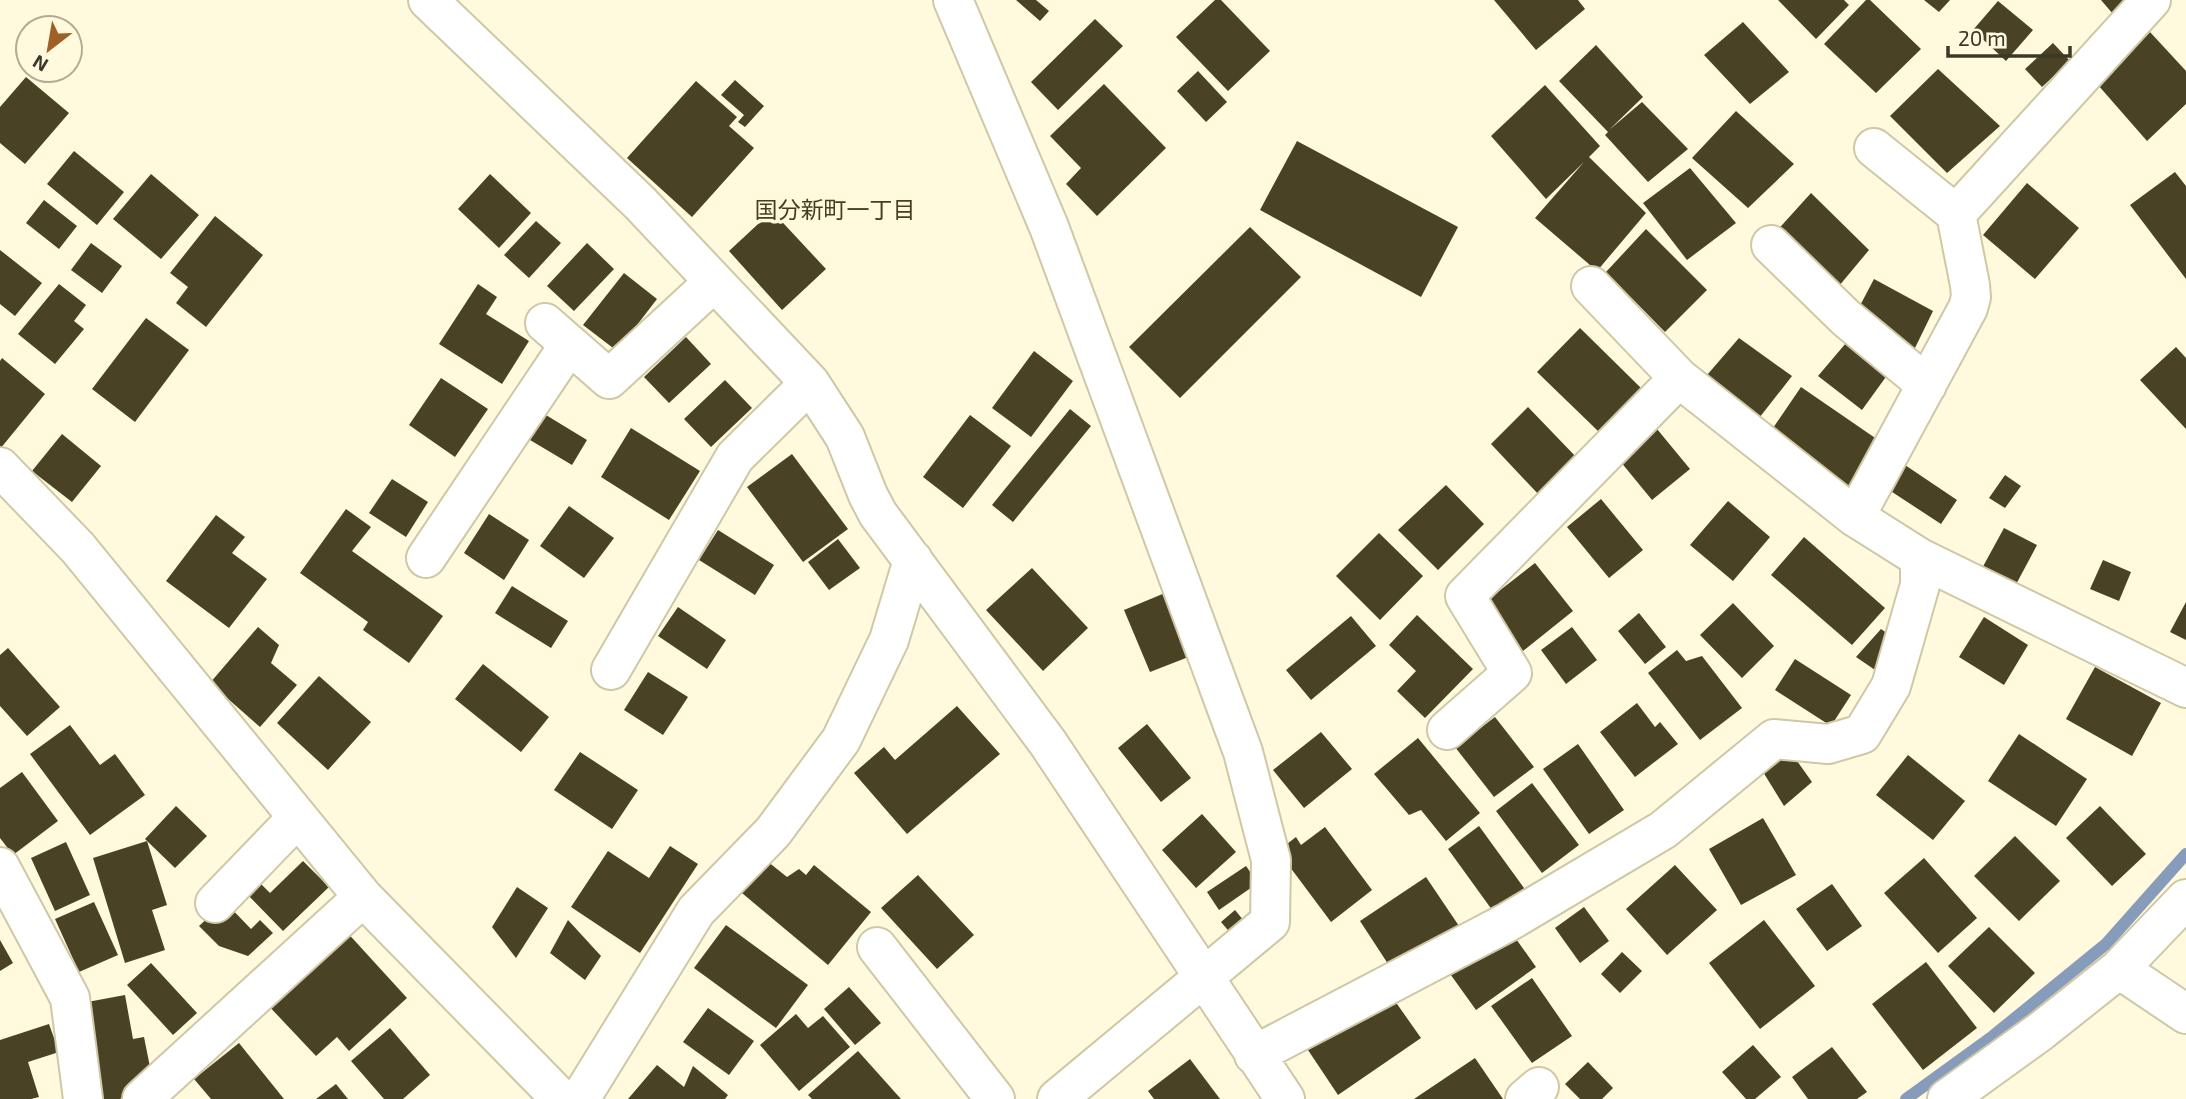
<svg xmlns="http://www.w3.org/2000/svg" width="2186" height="1099" viewBox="0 0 2186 1099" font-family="'Exo 2','Noto Sans JP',sans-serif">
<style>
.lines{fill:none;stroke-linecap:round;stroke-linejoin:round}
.stream{stroke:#879cbb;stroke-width:12}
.building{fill:#494225}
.minor-casing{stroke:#cfc8a6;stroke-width:42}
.minor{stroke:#fff;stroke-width:38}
.labels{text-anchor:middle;stroke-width:7;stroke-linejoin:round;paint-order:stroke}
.neighbourhood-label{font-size:23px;fill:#453e21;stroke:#fff9dd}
</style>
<rect width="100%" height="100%" fill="#fff9dd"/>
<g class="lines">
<!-- stream -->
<path class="stream" d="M1906,1099L1993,1036L2106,944L2186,854"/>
</g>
<!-- building -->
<path class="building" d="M1016,0H1036L1049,11L1040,21Z
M1215,0H1221L1270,51L1228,91L1176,37Z
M1494,0H1578L1585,9L1536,50Z
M1778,0H1844L1849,5L1816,39Z
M1866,0H1870L1921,49L1876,93L1824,44Z
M1924,0H1950L1939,12Z
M2101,0H2140L2119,21Z
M1998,1L2033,30L2006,61L1973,30Z
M1095,19L1123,46L1058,110L1031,82Z
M1743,22L1789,72L1750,104L1704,55Z
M2150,32L2186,71V104L2147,141L2098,85Z
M2053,43L2070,61L2042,87L2025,69Z
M1596,45L1643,97L1609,130L1642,102L1688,149L1648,182L1605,135L1608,132L1559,81Z
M1938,69L2000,126L1947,173L1890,116Z
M1198,71L1227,102L1206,122L1177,91Z
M26,77L69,113L25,164L0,143V107Z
M735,80L764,106L745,127L738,122L744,115L721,95Z
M696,81L737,117L729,126L754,148L692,217L627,158Z
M1104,84L1166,148L1097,216L1066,184L1081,168L1050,136Z
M1545,85L1600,146L1589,157L1646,213L1597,271L1535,218L1584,162L1546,199L1491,136Z
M1736,111L1794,164L1748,208L1692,158Z
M1297,141L1458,227L1421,297L1260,210Z
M74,151L124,192L97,225L47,184Z
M1690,168L1736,223L1687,260L1643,203Z
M2175,172L2186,186V279L2130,205Z
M151,174L199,215L161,259L113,219Z
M490,174L531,213L499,248L458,209Z
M2027,183L2079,228L2035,279L1983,235Z
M1811,193L1869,250L1834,292L1772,236Z
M44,200L77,226L59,249L26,223Z
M772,211L826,269L782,310L729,251Z
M215,216L263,255L206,327L176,303L188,287L170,273Z
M536,221L561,243L529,278L504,255Z
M1250,227L1301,277L1180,398L1129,347Z
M1646,229L1707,290L1665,332L1606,272Z
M91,243L122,266L102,293L71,270Z
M587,243L614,269L574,311L547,286Z
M0,250L42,283L15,316L0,304Z
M624,273L657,299L617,351L583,325Z
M1874,279L1933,311L1915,348L1854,317Z
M59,284L86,305L74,321L84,329L55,364L18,334Z
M478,284L497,297L486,314L529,341L502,384L439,344Z
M146,318L189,350L135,422L92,389Z
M1580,328L1641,388L1598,431L1537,372Z
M686,337L711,364L669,403L644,377Z
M1739,338L1792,376L1756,422L1701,382Z
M1846,343L1888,374L1862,410L1818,376Z
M2176,347L2186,358V429L2140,380Z
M1034,351L1073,381L1031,437L992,408Z
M2,358L45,394L0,449V361Z
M441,378L488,409L455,457L409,425Z
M725,380L752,408L711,447L684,419Z
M1801,387L1881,442L1848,487L1771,431Z
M1528,407L1578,459L1540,496L1491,444Z
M1070,409L1091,426L1013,522L992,505Z
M541,412L587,440L572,465L525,437Z
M970,415L1011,446L963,508L923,477Z
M631,428L700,471L669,520L601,477Z
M1657,429L1690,469L1652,500L1620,461Z
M62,434L101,466L72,502L32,471Z
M792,454L848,529L803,562L747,487Z
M1902,463L1957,500L1941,524L1886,488Z
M2005,475L2021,486L2005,508L1989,498Z
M392,479L428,502L406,537L369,513Z
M1446,485L1484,524L1438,570L1398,530Z
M1601,499L1643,550L1609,578L1567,527Z
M1728,501L1770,537L1733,581L1690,545Z
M569,506L614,538L584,578L540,546Z
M346,509L371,527L352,551L443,616L409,663L363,630L368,622L300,573Z
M489,514L529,540L504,580L464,553Z
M216,515L245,537L232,553L267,579L229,628L166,581Z
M2004,528L2037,545L2013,590L1980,572Z
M718,530L774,565L755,595L699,560Z
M1379,533L1423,576L1380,620L1336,576Z
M1804,537L1885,608L1852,645L1771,575Z
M838,539L860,568L829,590L808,562Z
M2103,560L2131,572L2119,601L2090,589Z
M1535,563L1573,611L1523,651L1485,602Z
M1032,568L1088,628L1043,671L986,610Z
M512,586L568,621L551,648L495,613Z
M1165,593L1191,656L1150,672L1124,610Z
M2186,602V640L2170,632Z
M1733,603L1774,646L1742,678L1700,635Z
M678,607L726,640L707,669L658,636Z
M1639,613L1666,647L1645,664L1618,631Z
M1417,615L1473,669L1425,718L1397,691L1416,671L1389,645Z
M1351,616L1376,646L1311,700L1286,670Z
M1984,617L2028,645L2004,685L1959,657Z
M258,627L279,645L271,663L297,685L260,727L210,683Z
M1572,627L1597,660L1566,684L1541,650Z
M1881,629L1891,636L1878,672L1856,657Z
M8,648L60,707L27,736L0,706V655Z
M1677,650L1686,661L1702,656L1742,708L1700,740L1648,673Z
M1795,659L1851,695L1831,726L1775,690Z
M483,664L549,717L521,752L455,699Z
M2095,667L2161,703L2132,756L2066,719Z
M648,672L688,697L663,735L624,710Z
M319,676L371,722L328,770L277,723Z
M1637,703L1655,727L1660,722L1678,744L1635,777L1600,732Z
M957,706L1000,754L907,834L854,773L884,747L895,760Z
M1495,717L1534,767L1494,797L1455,747Z
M1147,724L1191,778L1161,802L1118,748Z
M70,725L100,765L115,754L145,795L90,835L30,754Z
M1321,732L1352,769L1304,808L1273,770Z
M2019,734L2087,779L2056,826L1988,781Z
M1418,738L1480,813L1446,841L1421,810L1409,815L1374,774Z
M1578,744L1624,810L1589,834L1543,769Z
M1790,751L1812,782L1784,806L1760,767Z
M580,752L638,790L612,829L554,790Z
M1908,755L1965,801L1933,840L1876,795Z
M22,772L58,821L13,855L0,838V788Z
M1532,783L1579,845L1542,873L1496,811Z
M176,806L207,836L175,868L145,839Z
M2100,806L2146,854L2112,886L2066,838Z
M1202,814L1236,852L1196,888L1162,850Z
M1763,818L1796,875L1741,905L1709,849Z
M1479,826L1527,892L1495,914L1448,849Z
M1325,827L1372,890L1331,922L1278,851L1296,837L1301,845Z
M2015,836L2060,881L2019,921L1974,876Z
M147,841L167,905L152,910L165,950L125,963L93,858Z
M66,842L90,895L55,911L31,858Z
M670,846L698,864L640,953L571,907L608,851L649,878Z
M762,857L787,877L799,869L806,875L814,865L871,912L828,965L736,888Z
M1924,858L1977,918L1938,953L1884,893Z
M303,861L329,887L283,931L241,888L253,876L270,893Z
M1675,865L1717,910L1667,955L1626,909Z
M1246,866L1258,883L1219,910L1207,892Z
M918,875L974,935L937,969L881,908Z
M1426,877L1459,926L1392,970L1360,921Z
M1832,884L1862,926L1827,951L1796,909Z
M517,887L548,908L516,958L492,927Z
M94,902L118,955L79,972L55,919Z
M225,902L251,929L260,920L273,933L248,956L219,946L199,926Z
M1584,907L1609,941L1580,963L1555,928Z
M1235,910L1253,932L1239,943L1221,922Z
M568,920L601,956L585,980L550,953Z
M1764,920L1815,986L1760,1029L1709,963Z
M726,925L808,985L776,1028L694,968Z
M1989,927L2035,973L1994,1013L1948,966Z
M344,929L407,998L349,1051L337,1037L316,1056L265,1002Z
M1514,936L1536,967L1476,1010L1448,971Z
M0,940L13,963L0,971Z
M1622,952L1642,971L1620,993L1601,974Z
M1926,962L1977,1028L1923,1070L1872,1004Z
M151,963L197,1013L173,1035L127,985Z
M1532,978L1572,1036L1532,1063L1491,1006Z
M849,987L881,1023L855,1045L824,1009Z
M1390,994L1421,1038L1338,1095L1308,1050Z
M125,995L133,1039L144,1037L152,1077L120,1099H102L82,1003Z
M708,1008L754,1041L729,1075L683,1042Z
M796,1014L808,1028L823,1016L850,1047L799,1091L760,1045Z
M49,1024L59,1052L28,1062L39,1097L31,1099H0V1040Z
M390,1028L430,1075L403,1099H384L351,1061Z
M239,1043L284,1099H211L194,1079Z
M1753,1045L1781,1077L1755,1099H1746L1722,1072Z
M1832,1047L1867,1092L1857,1099H1808L1792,1077Z
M858,1051L901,1099H812L808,1095Z
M1475,1058L1503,1099H1414Z
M1190,1059L1220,1099H1154L1148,1091Z
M1588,1062L1613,1088L1602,1099H1580L1565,1084Z
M657,1065L684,1087L693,1066L728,1095L725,1099H628Z
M336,1084L348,1099H316Z"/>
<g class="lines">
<defs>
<path id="minor" d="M428,0L640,203L810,383L845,437L868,495L878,514L1048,743L1285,1099
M953,0L1049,227L1243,752L1271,860L1270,922L1057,1099
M1874,148L1956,214
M1771,245L1846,318L1927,385
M1591,286L1679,378L1855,517L1920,558L2186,688
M545,323L609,379L714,282
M0,467L78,548L363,897L561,1099
M1855,517L1968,308L1971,297L1970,285L1956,214L2151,0
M426,558L569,345
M611,670L735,457L810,383
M1447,730L1512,673L1465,596L1679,378
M0,867L70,998L83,1099
M215,903L297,818
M877,947L995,1099
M2119,969L2186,1014
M1254,1055L1508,922L1663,830L1774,739L1828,744L1862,734L1891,686L1920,585V558
M142,1099L363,897
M580,1099L696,911L773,832L841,740L889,640L913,560
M1525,1099L1539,1087
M1947,1099L2041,1031L2119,969L2186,899"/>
</defs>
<!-- minor casing -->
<use href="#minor" class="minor-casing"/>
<!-- minor -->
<use href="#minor" class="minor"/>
</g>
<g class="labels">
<!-- neighbourhood labels -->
<g class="neighbourhood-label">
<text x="835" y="218">国分新町一丁目</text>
</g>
</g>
<!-- north arrow -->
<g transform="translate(49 49) rotate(211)"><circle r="33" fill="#fff9dd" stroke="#b1ac95" stroke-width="2"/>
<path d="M0-5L12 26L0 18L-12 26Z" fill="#9e6025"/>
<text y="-10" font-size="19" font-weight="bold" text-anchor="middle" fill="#3b382a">N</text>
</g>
<!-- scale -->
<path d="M1948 46v10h122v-10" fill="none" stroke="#3b382a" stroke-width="3.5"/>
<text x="1958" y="46" font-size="21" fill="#3b382a" stroke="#fff9dd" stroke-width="5" paint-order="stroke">20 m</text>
</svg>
